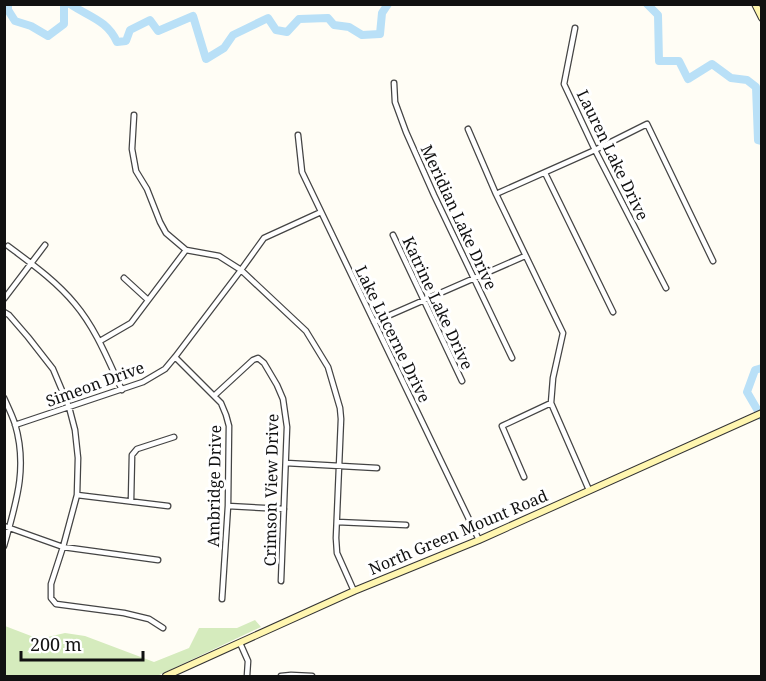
<svg xmlns="http://www.w3.org/2000/svg" width="766" height="681" viewBox="0 0 766 681" font-family="'Noto Serif',serif">
<style>
.green{fill:#d5ebbd}
.lines{fill:none;stroke-linecap:round;stroke-linejoin:round}
.river{stroke:#b9e0f7;stroke-width:8}
.street-casing{stroke:#444;stroke-width:7}
.secondary-casing{stroke:#333;stroke-width:8}
.street{stroke:#fff;stroke-width:4.5}
.secondary{stroke:#fff6b0;stroke-width:6}
.labels{text-anchor:middle;stroke-width:6;stroke-linejoin:round;paint-order:stroke}
.street-label{font-size:16px;fill:#111;stroke:#fff}
</style>
<rect width="100%" height="100%" fill="#fffdf5"/>
<!-- green -->
<path class="green" d="M255,620L261,627L157,676H5V626L39,639L65,633L85,636L154,662L189,648L199,628H237Z"/>
<g class="lines">
<!-- river -->
<path class="river" d="M8,4V10L15,21L31,26L48,36L64,24V6L67,4
M70,4C89,17 107,20 117,42L126,41L130,30L150,20L158,31L193,16L206,59L224,48L233,35L268,18L276,30L287,32L299,19L328,18L334,25L349,27L362,35L380,34L382,13L388,4
M647,4L658,15L659,61H679L688,79L712,64L731,78L747,80L756,87L758,140L762,141
M761,416L747,392L755,370L762,368"/>
<defs>
<path id="street" d="M575,28L564,84L595,150L666,288
M394,83L395,102L406,132L434,195L512,358
M134,115L132,149L136,171L147,189L160,222L166,233L186,250L219,256L241,270L306,331L328,367L340,408L341,419L336,538L337,553L354,591
M468,129L496,194
M298,135L302,172L479,540
M545,173L613,312
M393,235L462,381
M8,246C32,264 56,281 75,304C96,329 108,360 122,390
M124,278L148,300
M4,299L45,245
M4,312L9,315L28,337L53,369L69,407L75,430L78,458L77,495L63,547L51,584V598L56,604L124,613L149,619L163,628
M374,322L525,256
M100,341L131,323L186,250
M175,357L221,403L226,415L229,426L228,506L222,599
M215,395L253,360L258,358L264,363L277,385L283,399L287,427L281,581
M4,398C8,407 12,415 15,424C28,468 16,503 4,546
M15,425L143,382L165,369L175,357L241,270L264,238L321,212
M286,463L377,468
M524,477L502,426L551,403
M589,490L551,403L553,378L563,333L496,194L595,150L647,124L713,261
M77,495L168,506
M131,501L132,455L137,449L174,437
M228,506L284,509
M337,522L406,525
M4,526L63,547L158,560
M240,643L248,661L247,676
M281,676L291,675L312,676"/>
<path id="secondary" d="M755,4L762,18
M166,676L354,591L479,540L762,413"/>
</defs>
<!-- street casing -->
<use href="#street" class="street-casing"/>
<!-- secondary casing -->
<use href="#secondary" class="secondary-casing"/>
<!-- street -->
<use href="#street" class="street"/>
<!-- secondary -->
<use href="#secondary" class="secondary"/>
</g>
<g class="labels">
<!-- street labels -->
<g class="street-label">
<text transform="translate(613 155) rotate(64)" y="6">Lauren Lake Drive</text>
<text transform="translate(459 217) rotate(65)" y="6">Meridian Lake Drive</text>
<text transform="translate(438 303) rotate(65)" y="6">Katrine Lake Drive</text>
<text transform="translate(393 334) rotate(64)" y="6">Lake Lucerne Drive</text>
<text transform="translate(95 384) rotate(-20)" y="6">Simeon Drive</text>
<text transform="translate(214 486) rotate(-89)" y="6">Ambridge Drive</text>
<text transform="translate(271 490) rotate(-89)" y="6">Crimson View Drive</text>
<text transform="translate(458 532) rotate(-23)" y="6">North Green Mount Road</text>
</g>
</g>
<!-- border -->
<rect width="766" height="681" fill="none" stroke="#111111" stroke-width="12"/>
<!-- scale -->
<path d="M21 651v9h122v-9" fill="none" stroke="#111111" stroke-width="3"/>
<text x="30" y="651" font-size="18" fill="#111111" stroke="#ffffff" stroke-width="4.5" paint-order="stroke">200 m</text>
</svg>
